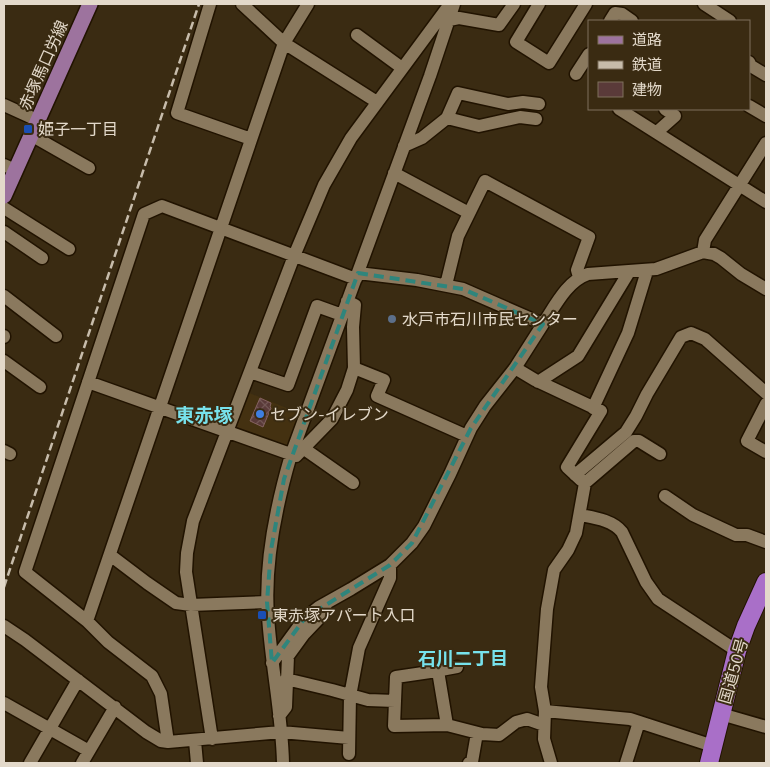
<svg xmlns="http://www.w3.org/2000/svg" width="770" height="767" viewBox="0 0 770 767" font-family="'Nunito Sans','Noto Sans JP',sans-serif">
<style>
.built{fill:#443111}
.building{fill:url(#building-cross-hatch);stroke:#83615f}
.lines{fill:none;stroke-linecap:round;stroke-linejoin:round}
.minor-casing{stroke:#211300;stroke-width:15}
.major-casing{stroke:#211300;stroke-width:18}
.highway-casing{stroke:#211300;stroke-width:20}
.minor{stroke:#8a795e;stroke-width:12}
.major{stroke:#9d739e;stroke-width:15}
.highway{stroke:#a96fc8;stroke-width:18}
.rail{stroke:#c7bcab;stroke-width:2.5;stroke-dasharray:8 4;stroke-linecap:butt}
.marked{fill:none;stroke:#2f857c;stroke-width:4;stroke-dasharray:10 6;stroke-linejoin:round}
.transit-dot{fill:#1a4fb4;stroke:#3a2b12;stroke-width:2}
.service-dot{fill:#5c6f8a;stroke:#3a2b12;stroke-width:2}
.shop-dot{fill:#3f7fe0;stroke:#3a2b12;stroke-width:2}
.labels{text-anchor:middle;stroke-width:4;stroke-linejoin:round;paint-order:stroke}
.street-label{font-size:16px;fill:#e3d9ca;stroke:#3a2b12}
.poi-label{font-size:16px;fill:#e3d9ca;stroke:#3a2b12;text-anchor:start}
.neighbourhood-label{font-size:18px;font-weight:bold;fill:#77e2ec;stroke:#3a2b12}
.quarter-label{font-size:19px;font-weight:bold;fill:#77e2ec;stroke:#3a2b12}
</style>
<defs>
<pattern id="building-cross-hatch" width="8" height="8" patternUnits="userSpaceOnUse" patternTransform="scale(1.25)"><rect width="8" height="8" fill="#5a3a39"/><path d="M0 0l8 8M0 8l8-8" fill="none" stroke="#725654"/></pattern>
</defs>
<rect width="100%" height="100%" fill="#3a2b12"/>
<!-- built -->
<path class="built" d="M247,392L299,413L287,447L236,430L234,426Z"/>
<!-- building -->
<path class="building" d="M260,398L271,403L270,407L271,408L263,427L250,421Z"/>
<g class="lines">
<defs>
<path id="minor" d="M210,4L177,113L251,139
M242,4L284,43L377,102
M539,4L516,42L549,63L586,4
M704,4L730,21
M449,20L459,18L499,25L514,4
M610,21L615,13L622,14L632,21
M357,35L402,68
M749,62L751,66L766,75
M576,74L589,54
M4,105L37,120
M749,106L766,116
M619,109L766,202
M447,118L479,126L520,117L536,119
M657,132L675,116L665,109
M31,135L89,168
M404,146L422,138L447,118L458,93L508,104L523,102L539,104
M4,165L15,170
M394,173L469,213
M4,208L69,249
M4,232L42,258
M703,252L705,240L766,143
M358,273L417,280L463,289L543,324C555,306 567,281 588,274L656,269L703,252L714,254L721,258L741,274L766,289
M446,285L458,236L485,181L589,237L577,270L579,277
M4,296L56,336
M4,336V337
M4,361L40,387
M354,368L384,380L377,396L467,436
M515,368L535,380L601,411L567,467L581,480
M250,372L288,385L317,306L342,315
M88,382L296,456L332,419L347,390L354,368L353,327L355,305L347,301
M538,382L578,356L629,272
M766,404L747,441L766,452
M593,408L628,333L647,271
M303,448L353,483
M4,451L10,454
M575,475L626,432L636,416L647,394L681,337L691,333L705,339L766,393
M665,496L693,515L736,535H747L766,542
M580,515C595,518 612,520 622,532L646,582L658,599L737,651
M110,555L147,583L176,603L191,605L267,602
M87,621L25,572L144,214L162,206L356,279
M4,626L25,640L146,732L161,741L168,742L281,732L349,738
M272,663L305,618L319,607L351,589L390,565L412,543L424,526L450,474L471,428L485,406L515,368L543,324
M438,671L447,725
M286,679L332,690L368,700L395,701L394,726L447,725L482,734L499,735L516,722L527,719L544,725
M395,701L396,677L430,672L457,667
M4,703L89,751
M545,711L630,719L713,746
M721,714L766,727
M279,716L286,707L288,656L304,634L324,613L326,603
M212,739L186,572L187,553L193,521L294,256L324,185L351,138L450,4
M195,741L197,763
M168,742L161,694L152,676L108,642L87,621L284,43L308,4
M349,754L350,696L359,648L390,578V565
M30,763L78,680
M82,763L115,707
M283,763C282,714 271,665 268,616C264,562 276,506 291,455L430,76L454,4
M469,763L472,762L477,733
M551,763L544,739L545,711L541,687L547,609L554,570L568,550L576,533L585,483L634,441H639L660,454
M626,763L639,722"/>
<path id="major" d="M4,196L90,4"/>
<path id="highway" d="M709,763L737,651L746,626L766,582"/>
</defs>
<!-- minor casing -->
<use href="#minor" class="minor-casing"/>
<!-- major casing -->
<use href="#major" class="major-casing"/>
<!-- highway casing -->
<use href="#highway" class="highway-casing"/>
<!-- minor -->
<use href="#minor" class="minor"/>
<!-- major -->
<use href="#major" class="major"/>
<!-- highway -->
<use href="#highway" class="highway"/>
<!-- rail -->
<path class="rail" d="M4,587L199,4"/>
</g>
<!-- marked area -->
<path class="marked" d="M358,273L463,289L543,324L471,428L412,543L390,565L305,618L272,663L267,602L271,550L284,479Z"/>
<!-- markers -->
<g class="transit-dot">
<rect x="23" y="124" width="10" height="10" rx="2.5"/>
<rect x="257" y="610" width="10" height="10" rx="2.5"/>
</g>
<circle class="service-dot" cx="392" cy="319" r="5"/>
<circle class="shop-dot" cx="260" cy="414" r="5"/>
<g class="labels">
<!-- street labels -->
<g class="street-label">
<text transform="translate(43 65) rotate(-66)" y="6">赤塚馬口労線</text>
<text transform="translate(733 671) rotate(-74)" y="6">国道50号</text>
</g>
<!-- poi labels -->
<g class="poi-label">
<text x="38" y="135">姫子一丁目</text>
<text x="402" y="325">水戸市石川市民センター</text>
<text x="270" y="420">セブン-イレブン</text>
<text x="272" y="621">東赤塚アパート入口</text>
</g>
<!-- neighbourhood labels -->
<g class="neighbourhood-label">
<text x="463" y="665">石川二丁目</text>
</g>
<!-- quarter labels -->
<g class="quarter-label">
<text x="204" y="422">東赤塚</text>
</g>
</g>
<!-- border -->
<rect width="770" height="767" fill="none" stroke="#e3d9ca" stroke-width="10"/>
<!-- legend -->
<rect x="588" y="20" width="162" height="90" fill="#3a2b12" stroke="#7e715c"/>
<rect x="598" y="36" width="25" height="8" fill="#9d739e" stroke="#7e715c"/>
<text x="632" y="45" font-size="15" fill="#e3d9ca">道路</text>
<rect x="598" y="61" width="25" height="8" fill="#c7bcab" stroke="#7e715c"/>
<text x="632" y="70" font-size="15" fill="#e3d9ca">鉄道</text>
<rect x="598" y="82" width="25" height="15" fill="#5a3a39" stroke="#7e715c"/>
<text x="632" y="95" font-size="15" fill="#e3d9ca">建物</text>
</svg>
